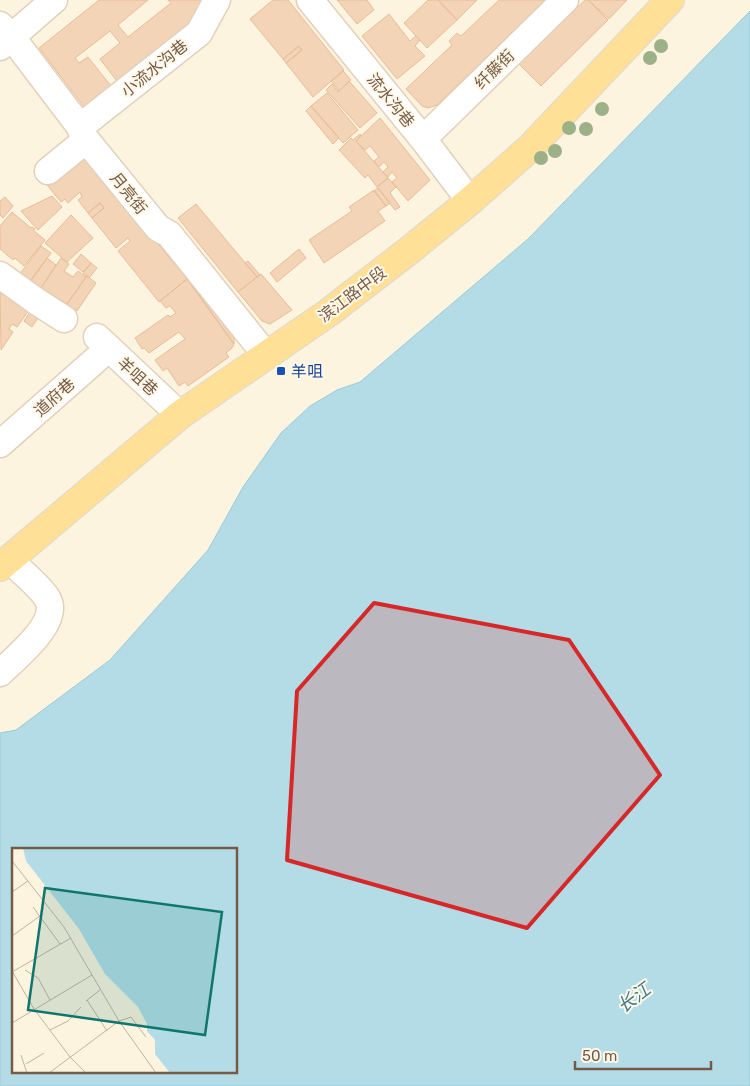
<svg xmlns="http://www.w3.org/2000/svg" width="750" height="1086" viewBox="0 0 750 1086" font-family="Rubik,'Noto Sans SC',sans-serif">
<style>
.water{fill:#b4dce7;stroke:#9acbd9;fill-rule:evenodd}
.building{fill:#f4d4b7;stroke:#e7bc96}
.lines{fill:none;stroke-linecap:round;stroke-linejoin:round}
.minor-casing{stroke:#e2d1bc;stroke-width:29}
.major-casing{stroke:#ded8d3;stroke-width:30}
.minor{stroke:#fff;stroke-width:26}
.major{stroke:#ffe096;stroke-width:28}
.tree{fill:#9cb187}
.marked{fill:#d62828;fill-opacity:0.2;stroke:#d62828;stroke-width:4;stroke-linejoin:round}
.transit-dot{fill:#1a4fb4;stroke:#fff8e8;stroke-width:2}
.labels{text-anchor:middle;stroke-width:4;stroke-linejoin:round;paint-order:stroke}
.street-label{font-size:16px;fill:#755b47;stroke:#fff8e8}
.transit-label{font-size:16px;fill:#164399;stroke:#fff8e8;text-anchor:start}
.water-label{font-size:18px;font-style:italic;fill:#3f788a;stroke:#fff8e8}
.inset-road{fill:none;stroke:#c3b29e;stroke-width:1}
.view{fill:#0f766e;fill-opacity:0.15;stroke:#0f766e;stroke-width:2.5}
.inset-edge{fill:none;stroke:#755b47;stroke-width:2.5}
</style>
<rect width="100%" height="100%" fill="#fdf4e0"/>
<!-- water -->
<path class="water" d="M750,11V1086H0V733L16,730L110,660L208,550L243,487L281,433L310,406L337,390L360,382L528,239ZM14,850H236V1072H14Z"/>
<!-- building -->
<path class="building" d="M99,0H148L118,25L128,37L171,3L168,0H209L195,26L120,85L100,59L120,43L110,31L75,58L79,63L88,57L115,91L88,112L39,48Z
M273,0H288L344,70L313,97L286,63L302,50L299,46L283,59L250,19Z
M337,0H367L374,10L357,24Z
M428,0H438L457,20L427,48L404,23Z
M438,0H477L457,20Z
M499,0H545L437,105L428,108L422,106L406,89L452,45L449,41L457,33L461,36Z
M585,0H588L608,20L541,86L519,64Z
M588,0H627L609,19Z
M389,14L410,41L416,36L420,40L415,46L425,56L397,79L362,36Z
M299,46L302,50L286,63L283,59Z
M343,71L351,80L339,91L331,81Z
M349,81L377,113L360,128L326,90L332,84L338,92Z
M327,93L358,130L343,143L311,106Z
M311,106L339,138L333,144L306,111Z
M380,118L430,180L408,201L392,182L397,178L392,172L388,177L383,172L388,167L384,162L379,167L374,161L379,157L370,146L365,150L356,141Z
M360,134L361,135L356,141L388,178L377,187L368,175L365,178L339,150L351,138L353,140Z
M85,155L187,279L159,302L118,251L130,241L128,238L116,248L92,218L104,208L100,203L88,213L78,200L82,197L80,192L68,203L65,199L61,202L47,185Z
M388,178L396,187L390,193L400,207L395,210L377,187Z
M378,188L390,203L386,206L374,191Z
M374,190L386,206L378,211L385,221L324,263L309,240L352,211L349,207Z
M52,196L62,207L38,230L21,211Z
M5,197L13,206L3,218L0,215V201Z
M100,203L104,208L92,218L88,213Z
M196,204L257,277L238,292L178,218Z
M12,212L31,228L32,227L35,229L33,230L45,240L24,266L15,258L13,260L0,249V226Z
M71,215L93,238L67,262L45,243Z
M41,246L51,253L30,282L19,275Z
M299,249L306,258L277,282L270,273Z
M81,254L91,263L83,272L73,264Z
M47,258L56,265L41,288L30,281Z
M61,258L69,264L64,271L73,277L78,271L86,277L67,304L41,288Z
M248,261L260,275L257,277L245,263Z
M91,263L97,268L89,278L83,273Z
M261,274L292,310L270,324L262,321L238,292Z
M87,276L96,283L77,311L67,304Z
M187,279L234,337V344Z
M187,279L234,344L232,348L226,353L229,357L188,386L185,382L179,386L167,368L163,371L155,360L185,339L179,332L149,353L144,348L142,349L135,338L168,315L170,317L176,313L170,306L166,308L160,301Z
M0,290L29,310L17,327L12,324L9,329L13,332L1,350Z
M30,312L38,318L32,327L24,321Z"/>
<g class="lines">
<defs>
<path id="minor" d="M310,0L423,139L470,201
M0,25L11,36L80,127L83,136L158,228L169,234L266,355
M0,47L54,0
M80,127L199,33L217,0
M423,139L565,0
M48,171L86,140
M0,275L36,301L64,319
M97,337L180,415
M0,444L108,349
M0,673C15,658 62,622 47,598C40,586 19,570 9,559"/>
<path id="major" d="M0,567L180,415L328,313L411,249L470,201L530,148L670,0"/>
</defs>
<!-- minor casing -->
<use href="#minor" class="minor-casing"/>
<!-- major casing -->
<use href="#major" class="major-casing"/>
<!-- minor -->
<use href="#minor" class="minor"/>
<!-- major -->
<use href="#major" class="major"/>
</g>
<!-- trees -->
<g class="tree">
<circle cx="661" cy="46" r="7"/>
<circle cx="650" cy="58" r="7"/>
<circle cx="602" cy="109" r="7"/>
<circle cx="569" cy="128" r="7"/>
<circle cx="586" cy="129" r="7"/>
<circle cx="555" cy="151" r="7"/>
<circle cx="541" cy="158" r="7"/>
</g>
<!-- marked area -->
<path class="marked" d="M374,603L569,640L660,775L527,928L287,860L297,691Z"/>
<!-- markers -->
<rect class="transit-dot" x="276" y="366" width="10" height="10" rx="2.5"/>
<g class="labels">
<!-- street labels -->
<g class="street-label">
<text transform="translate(154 68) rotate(-39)" y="6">小流水沟巷</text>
<text transform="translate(494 69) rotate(-44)" y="6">纤藤街</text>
<text transform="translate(391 100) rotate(51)" y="6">流水沟巷</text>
<text transform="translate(129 193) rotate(51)" y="6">月亮街</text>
<text transform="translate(352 294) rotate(-37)" y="6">滨江路中段</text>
<text transform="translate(138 376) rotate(43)" y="6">羊咀巷</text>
<text transform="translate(54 397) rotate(-42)" y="6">道府巷</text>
</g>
<!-- transit labels -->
<g class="transit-label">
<text x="291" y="377">羊咀</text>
</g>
<!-- water labels -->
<g class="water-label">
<text transform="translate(634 998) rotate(-37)" y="6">长江</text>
</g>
</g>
<!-- overview -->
<g transform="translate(12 848)">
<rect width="225" height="225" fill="#fdf4e0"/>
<path d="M225,0V225H158L143,206V192L135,183V176L126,159L93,126L67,81L14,13L11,0Z" fill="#b4dce7"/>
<path class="inset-road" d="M0,13L52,79L107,173L144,225M0,44L16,33M21,59L48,96M0,88L28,68M13,122L26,130L38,152M0,123L22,161L58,209L74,225M0,124L59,90M75,152L95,183M74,153L88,142M107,173L119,169L134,189M0,175L80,127M38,182L56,173L69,159M9,207L15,225M14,216L32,205M37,225L107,173"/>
<path class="view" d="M33,40L210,64L193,187L16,162Z"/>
<rect width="225" height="225" class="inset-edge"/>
</g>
<!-- scale -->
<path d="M575 1061v8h136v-8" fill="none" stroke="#755b47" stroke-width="2.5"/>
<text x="582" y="1061" font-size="15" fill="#755b47" stroke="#fff8e8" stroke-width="4" paint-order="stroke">50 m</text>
</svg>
